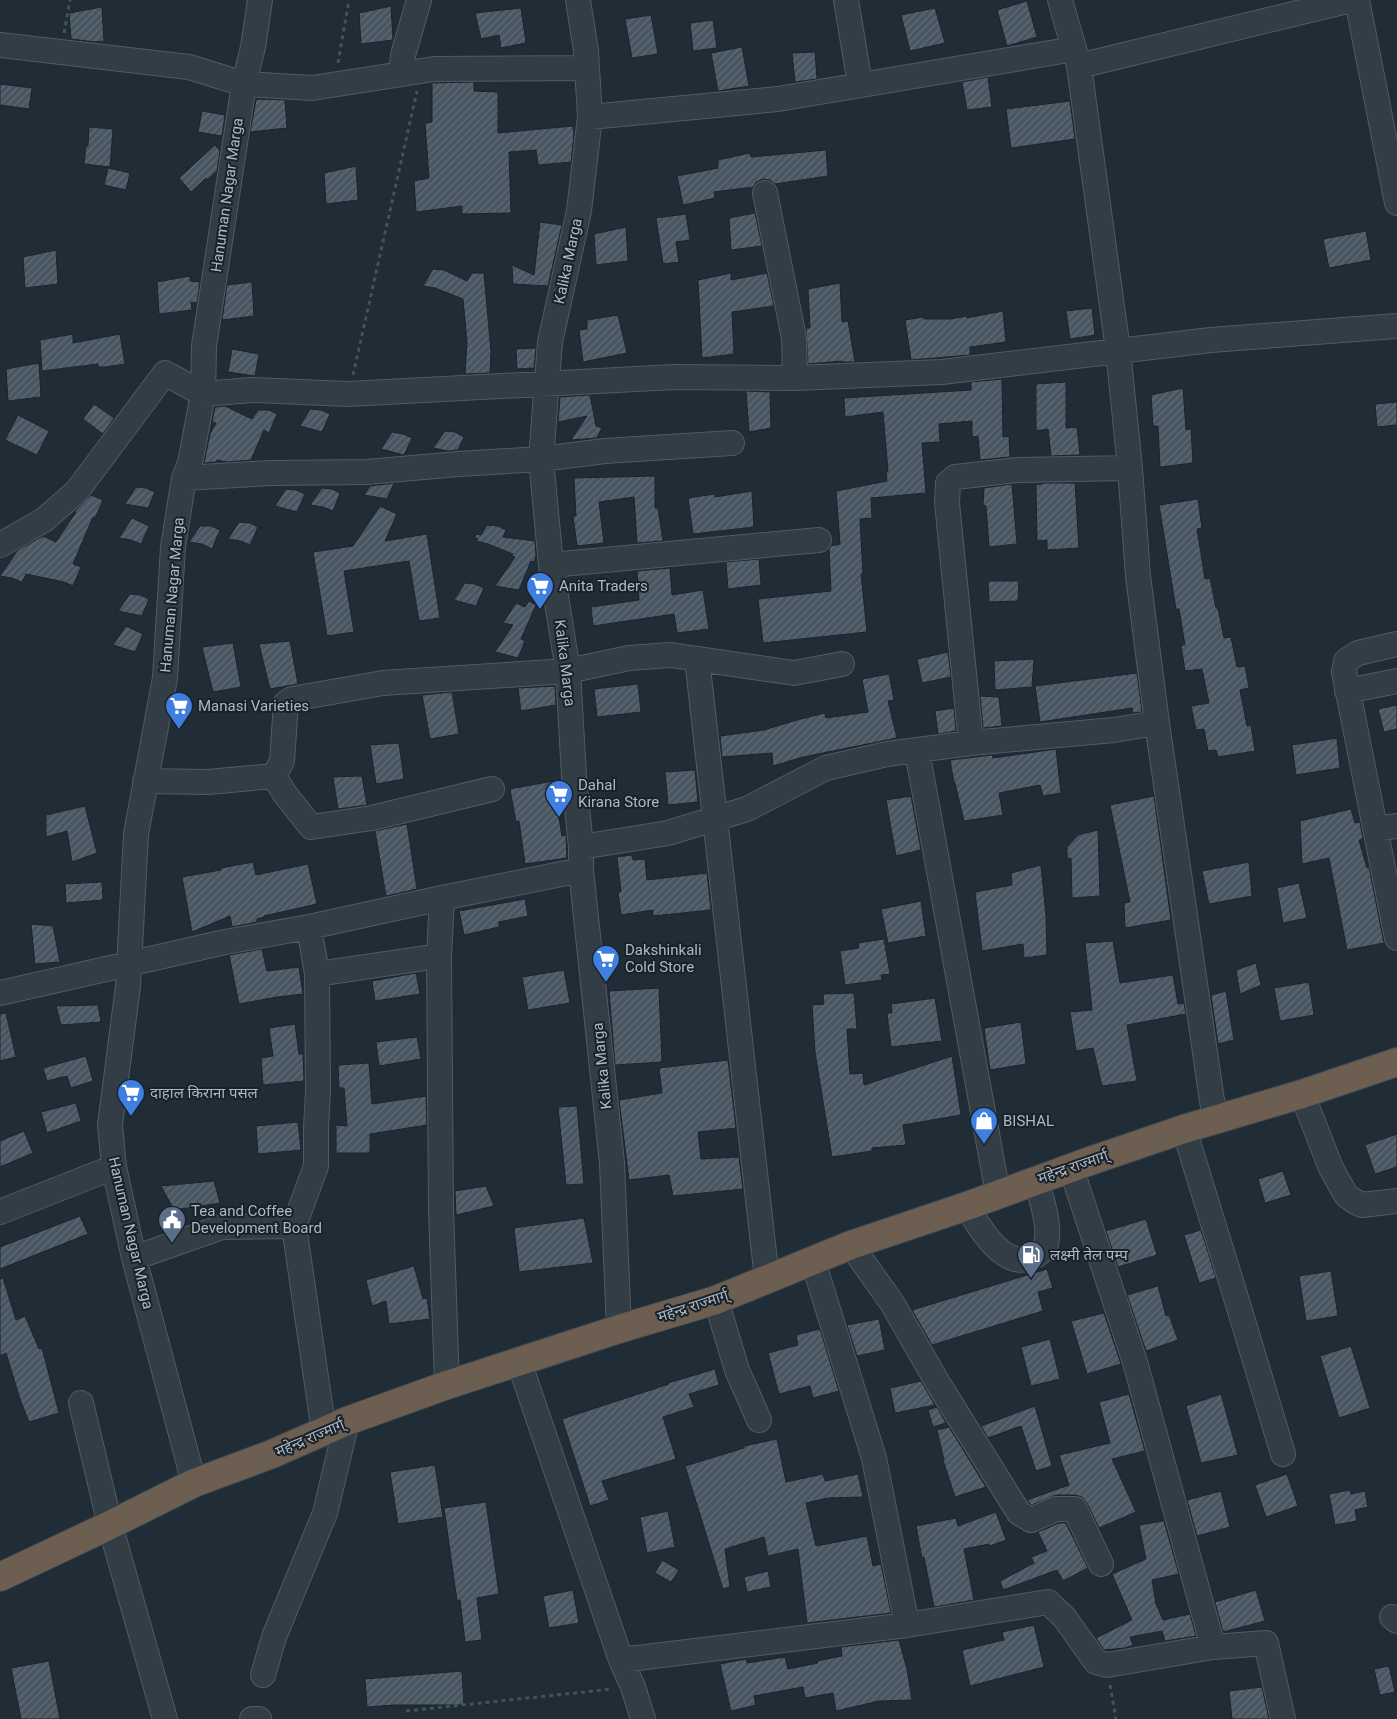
<svg xmlns="http://www.w3.org/2000/svg" width="1397" height="1719" viewBox="0 0 1397 1719" font-family="Roboto,'Noto Sans Devanagari',sans-serif">
<style>
.building{fill:url(#building-hatch);stroke:#1b242d}
.lines{fill:none;stroke-linecap:round;stroke-linejoin:round}
.minor-casing{stroke:#515b64;stroke-width:26}
.highway-casing{stroke:#3e4851;stroke-width:30}
.path{stroke:#425555;stroke-width:3;stroke-dasharray:4 4;stroke-linecap:butt}
.minor{stroke:#333d46;stroke-width:24}
.highway{stroke:#6c5e51;stroke-width:28}
.labels{text-anchor:middle;stroke-width:4;stroke-linejoin:round;paint-order:stroke}
.street-label{font-size:15px;fill:#aeb8c3;stroke:#19222b}
.poi-label{font-size:15px;fill:#aeb8c3;stroke:#19222b;text-anchor:start}
</style>
<defs>
<pattern id="building-hatch" width="6" height="6" patternUnits="userSpaceOnUse" patternTransform="scale(1.25)"><rect width="6" height="6" fill="#485661"/><path d="M-1 1l2-2M0 6l6-6M5 7l2-2" fill="none" stroke="#606c76"/></pattern>
</defs>
<rect width="100%" height="100%" fill="#202c36"/>
<!-- building -->
<path class="building" d="M1027,1L1037,37L1007,46L997,10Z
M391,6L393,40L361,44L359,13Z
M102,7L104,41L95,42L71,39L69,13Z
M521,8L526,43L501,48L499,35L481,39L475,13Z
M935,8L945,43L910,51L901,15Z
M651,15L658,54L632,58L625,19Z
M713,20L717,48L693,51L690,23Z
M742,47L749,86L718,91L711,53Z
M815,52L817,79L795,82L792,53Z
M988,77L992,107L967,110L962,82Z
M474,82V91L498,92V133L573,126L574,135L571,162L538,165L536,150L509,152L511,213L462,214V206L416,212L414,181L429,178L425,123L432,122V83Z
M0,84L32,88L29,109L0,105Z
M260,99L285,100L287,128L250,132L256,100Z
M1070,101L1075,139L1011,148L1006,109Z
M202,111L225,115L222,136L198,132Z
M89,127L113,129L110,167L84,164L86,146H88Z
M215,145L220,151L217,171L207,180L206,178L191,192L179,178Z
M826,150L828,176L775,184L770,180L763,179L756,182L753,187L714,192L715,198L683,205L677,176L718,168V160L750,153L751,157Z
M356,166L358,200L326,204L324,173Z
M108,168L130,173L126,190L104,185Z
M755,213L762,246L731,250L729,218Z
M686,214L690,240L676,242L679,262L663,264L656,218Z
M540,222L562,225L548,286L513,284L512,265L534,275Z
M626,227L628,261L596,265L594,234Z
M1366,231L1371,260L1329,268L1323,239Z
M56,250L58,284L25,288L23,257Z
M433,269L444,270L467,281L472,273H484L491,352L490,373L465,374L467,342L463,299L435,288L423,286Z
M731,273V280L767,273L774,306L732,312L734,354L702,358L698,280Z
M190,276V281L200,282L197,303L191,302L192,310L159,314L157,282Z
M252,282L254,316L222,320L227,285Z
M840,283L842,322L848,321L855,362H841V361L808,364L806,328H810L808,289Z
M1092,308L1095,335L1070,339L1066,311Z
M1003,311L1006,342L970,347V355L911,360L905,320L923,317L924,319H951L967,316V318Z
M618,315L627,353L583,362L579,330L587,329V320Z
M73,334V343L120,334L125,364L105,367H98V364L42,371L40,340Z
M536,348L534,368L517,369L516,349Z
M232,349L259,354L255,376L228,372Z
M39,363L41,397L8,401L6,369Z
M1002,379L1003,437L1009,436L1010,457L980,460L978,436L972,437V421L939,424L940,442L922,443L926,493L871,498L872,518L860,519L863,574H861L867,632L763,643L758,599L831,591L829,549L831,546L840,544L836,491L887,481L886,472L888,471L883,412L845,417L844,398L971,390V382Z
M1066,382V428L1077,427L1080,455L1051,456L1048,429L1036,431V384Z
M1183,388L1186,430L1191,429L1193,463L1160,467L1158,426H1153L1151,395Z
M746,391L770,392L771,428L749,432Z
M590,395L596,426L602,428L597,438L571,440L587,416L558,422L560,397Z
M1397,402V425L1377,427L1375,404Z
M94,404L114,418L103,434L83,419Z
M225,406L252,419L258,410H269L277,414L269,433L264,430L251,460L227,462L217,460L216,462L204,463L210,434L216,423L212,422L215,407Z
M310,409L321,410L330,414L322,432L300,426Z
M18,415L49,431L37,455L5,440Z
M445,431L455,432L464,437L458,450L448,451L433,448Z
M392,432L403,434L412,438L404,455L381,449Z
M655,476V508H658L663,541L637,543L634,497L599,502L604,543L577,546L573,516H576L574,478Z
M394,483L387,499L364,495L370,486Z
M1046,483H1075L1079,548L1047,550V540L1037,541L1036,485Z
M1012,484L1017,544L989,547L986,506L983,505L984,488Z
M136,487L146,488L155,492L148,508L125,504Z
M322,488L332,489L340,493L333,511L323,507L310,505Z
M286,489L296,490L305,494L297,512L275,506Z
M752,491L754,527L693,534L688,498L715,494V497Z
M91,495L103,500L95,518L93,517L73,564L81,567L73,586L64,582L26,574L22,582L12,578L0,576L18,550L43,536L56,542L76,512H74Z
M1198,499L1202,528L1197,529L1205,579L1210,578L1216,608H1218L1224,638L1231,637L1237,667L1245,666L1249,688L1240,690L1247,726L1251,725L1255,751L1218,757L1216,750L1208,751L1204,729L1196,730L1191,706L1209,703L1202,669L1185,671L1181,645H1185L1179,609H1176L1159,505Z
M380,506L397,514L385,541L427,534L440,618L419,621L409,561L344,571L354,632L327,636L313,552L353,546Z
M132,518L149,526L141,544L131,540L119,538Z
M239,522L250,523L258,527L250,545L241,541L228,539Z
M487,525L498,526L506,530L503,537L535,541L536,556L534,562L531,561L519,590L495,586L515,557L511,556L513,554L488,544L476,541L478,539L475,538L476,534L481,535Z
M200,526H211L220,530L212,549L202,544L189,542Z
M759,559L761,585L728,589L726,562Z
M670,568L672,595L703,590L709,629L677,633L674,614L593,626L591,607L639,600L637,571Z
M988,581H1019L1018,601L989,602Z
M465,583L475,584L484,588L476,606L454,600Z
M130,594L140,595L149,599L142,616L118,611Z
M529,601L536,605L521,639L525,641L518,658L495,652L513,625L503,623L516,603L525,607Z
M126,626L143,634L135,652L113,645Z
M290,641L298,684L270,689L259,644Z
M233,643L241,687L213,692L202,647Z
M948,652L951,677L922,683L917,659Z
M1034,659L1032,687L995,690L994,661Z
M1137,673L1142,712L1133,713L1132,708L1040,722L1035,686Z
M889,674L894,700L888,701L897,738L803,757L773,766L772,753L722,757L720,736L764,730L797,720L825,713L826,718L868,712L862,679Z
M638,684L641,712L597,717L594,689Z
M555,686L556,705L521,711L518,688Z
M452,692L459,734L430,739L422,695Z
M980,696L999,697L1002,726L983,728Z
M1397,705V729L1384,732L1378,709Z
M954,708L956,731L938,734L935,711Z
M1337,738L1340,768L1296,775L1292,745Z
M399,743L404,779L376,784L370,745Z
M1056,749L1061,793L1043,796L1040,785L999,793L1003,815L964,821L955,783H954L950,760L992,755L993,758Z
M695,770L698,802L668,805L665,772Z
M362,776L367,805L338,809L333,777Z
M553,781L562,836L566,835L567,858L525,864L519,821L516,822L510,789Z
M911,796L921,850L896,856L886,800Z
M1154,796L1171,920L1125,928L1124,903L1130,902L1110,805Z
M85,806L97,853L72,862L67,831L46,837V815Z
M1351,809L1355,823L1360,822L1363,839L1359,840L1367,868L1369,867L1384,943L1347,950L1329,858L1302,864L1300,821Z
M407,824L417,889L386,896L375,831Z
M1098,830L1100,896L1072,898L1071,858L1067,859V847L1078,835Z
M632,855L633,860L645,859L647,880L707,873L711,910L653,916V910L621,915L618,892H621L617,857Z
M253,862L256,875L308,864L317,904L264,916V917L257,919V922L232,927L230,916L192,932L182,877L221,870V868Z
M1249,862L1252,896L1209,904L1202,871Z
M1041,865L1046,916L1047,955L1024,958L1023,944L982,951L975,892L1012,885L1011,873Z
M102,882L103,900L66,903L65,884Z
M1299,883L1307,918L1283,923L1277,888Z
M525,899L528,916L499,922V927L464,935L459,911Z
M921,901L926,936L888,943L881,909Z
M31,924L53,926L60,962L35,964Z
M884,939L890,974L881,975L882,980L845,985L840,951L859,948L858,943Z
M1113,941L1120,983L1173,975L1178,1004L1184,1003L1186,1014L1127,1025L1137,1081L1102,1086L1093,1048L1076,1051L1070,1012L1092,1010L1085,943Z
M262,949L267,971L299,967L303,994L277,997L239,1004L229,955Z
M1256,963L1261,985L1240,994L1236,970Z
M564,970L570,1003L528,1010L522,977Z
M416,973L420,994L375,1001L372,981Z
M1309,982L1314,1015L1280,1021L1274,988Z
M659,988L662,1062L615,1065L609,991Z
M1226,991L1234,1040L1218,1044L1211,995Z
M854,993L857,1029H847L850,1074L863,1073L864,1085L952,1056L961,1115L903,1125L906,1145L872,1148V1151L832,1157L815,1052L812,1005L824,1004L823,994Z
M935,998L942,1041L891,1047L887,1013H892L891,1004Z
M98,1005L101,1022L61,1025L56,1006Z
M6,1013L16,1057L0,1061V1014Z
M1021,1022L1026,1064L990,1070L984,1028Z
M295,1024L299,1054H303L304,1081L263,1085L261,1058L273,1056L269,1028Z
M417,1037L421,1059L379,1066L376,1042Z
M86,1056L93,1081L71,1088L67,1076L47,1081L43,1068Z
M728,1060L736,1128L698,1132L701,1159L739,1157L743,1189L673,1196L669,1175L629,1180L619,1100L662,1093L659,1068Z
M369,1063L372,1104L426,1096L427,1125L370,1134V1153H336V1125L347,1126L344,1088H339L338,1065Z
M76,1103L81,1121L47,1133L41,1112Z
M577,1106L584,1184L566,1185L558,1107Z
M298,1122L301,1150L258,1154L256,1126Z
M24,1131L33,1153L0,1167V1141Z
M1397,1134V1167L1375,1174L1365,1145Z
M1283,1171L1291,1195L1265,1203L1258,1179Z
M214,1181L220,1203L174,1210L161,1186Z
M486,1186L494,1206L456,1215L455,1191Z
M80,1216L88,1234L0,1269V1247Z
M584,1218L593,1263L519,1272L514,1228Z
M1146,1219L1157,1255L1118,1267L1106,1231Z
M1201,1230L1216,1278L1199,1283L1184,1235Z
M414,1266L423,1299L427,1298L430,1319L389,1324L386,1301L372,1306L366,1280Z
M1047,1269L1053,1288L1038,1292L1043,1311L932,1345L912,1310Z
M1331,1271L1338,1316L1306,1321L1299,1276Z
M3,1278L16,1320L25,1316L39,1349L42,1348L59,1413L29,1422L20,1399L6,1353L0,1356V1279Z
M1158,1286L1166,1316L1169,1315L1178,1340L1146,1351L1127,1295Z
M1104,1313L1121,1364L1087,1374L1071,1321Z
M879,1319L885,1350L857,1356L847,1325Z
M820,1329L839,1391L813,1398L810,1386L779,1394L768,1353L798,1345L796,1335Z
M1050,1339L1060,1379L1031,1386L1021,1347Z
M1351,1346L1370,1408L1339,1418L1320,1356Z
M715,1369L719,1385L689,1394L694,1407L663,1417L676,1459L602,1481L609,1500L590,1506L562,1419L669,1384L668,1383Z
M921,1381L935,1405L895,1413L890,1388Z
M1129,1394L1145,1451L1112,1459L1136,1512L1099,1528L1087,1503L1082,1497L1075,1495H1056L1032,1505L1029,1503L1027,1500L1069,1485L1059,1455L1110,1443L1099,1402Z
M1221,1394L1238,1455L1201,1463L1186,1406Z
M1035,1406L1052,1466L1036,1471L1021,1426L988,1438L981,1426Z
M937,1407L946,1423L933,1427L928,1410Z
M949,1427L986,1487L955,1497L943,1460H944L937,1430Z
M777,1439L786,1482L823,1474L825,1481L858,1474L863,1497L828,1498L806,1503L816,1546L867,1536L873,1566L881,1564L891,1613L807,1623L798,1549L768,1556L764,1537L725,1549L730,1587L723,1589L685,1466L744,1448V1446Z
M435,1465L443,1517L398,1524L390,1472Z
M1287,1474L1298,1506L1266,1517L1255,1485Z
M1350,1490L1351,1494L1365,1491L1368,1507L1355,1510L1357,1521L1335,1525L1329,1494Z
M1221,1491L1230,1527L1197,1536L1187,1500Z
M486,1502L499,1594L477,1598L482,1640L465,1642L460,1600L457,1601L444,1508Z
M668,1511L675,1547L647,1553L640,1517Z
M996,1512L1006,1540L990,1546L989,1544L964,1549L974,1600L934,1607L924,1557L922,1558L916,1526L956,1518L958,1526Z
M1164,1521L1179,1574L1152,1580L1156,1604L1163,1620L1190,1614L1196,1636L1165,1641L1162,1631L1130,1637L1133,1645L1125,1648L1104,1650L1096,1638L1132,1620L1112,1574L1146,1559L1139,1525Z
M1059,1523H1066L1088,1568L1063,1581L1057,1570L1003,1590L1000,1581L1034,1563L1031,1557L1047,1551L1038,1532Z
M662,1560L679,1570L671,1582L655,1573Z
M768,1571L771,1587L747,1592L744,1577Z
M573,1590L579,1623L549,1628L543,1596Z
M1256,1590L1265,1621L1223,1632L1215,1602Z
M1034,1625L1044,1667L970,1686L962,1650L1004,1640L1002,1632Z
M899,1640L907,1669L912,1700L879,1701L836,1711L833,1693L805,1698L803,1687L754,1696L756,1705L731,1711L720,1664L746,1659L747,1663L785,1657L788,1669L818,1663L817,1661L842,1656L841,1647Z
M49,1661L60,1719H21L11,1668Z
M1389,1666L1395,1692L1380,1695L1374,1669Z
M462,1671L464,1705H395L367,1707L365,1679Z
M1262,1687L1269,1719H1232L1229,1691Z"/>
<g class="lines">
<defs>
<path id="minor" d="M578,0L586,51L590,117L579,211L550,342L541,459L551,565L568,671L574,776L581,847V870L612,1163L619,1329
M846,0L860,84
M1060,0L1079,66L1118,350L1130,468L1138,576L1157,723L1215,1121
M1357,0L1397,203
M0,45L189,67L244,84L312,88L434,69L587,68
M1079,66L1351,0
M401,74L403,55L419,0
M590,117L778,99L1074,49
M765,193L794,338L795,378
M184,478L271,473L367,472L458,464L541,459L605,451L732,443
M0,545L44,520L77,491L165,373L203,394L252,390L348,394L674,377L795,378L942,372L1211,340L1397,326
M551,565L819,540
M1397,644L1358,653L1346,661L1344,672L1397,938
M697,659L767,1279
M1347,691L1397,681
M971,743L947,503L948,483L955,477L1018,470L1130,468
M917,751L998,1194
M274,776L282,761L286,703L292,699L383,683L568,671L629,658L671,655L794,673L842,664
M145,781L208,782L274,776L285,794L311,827L372,818L492,789
M1375,829L1397,826
M581,847L668,833L714,819L747,809L826,768L887,754L971,743L1114,730L1157,723
M309,927L317,974
M439,956L441,1210L447,1385
M0,993L225,942L309,927L442,898
M1302,1094L1331,1168L1346,1195L1354,1201L1362,1205L1397,1201
M1184,1129L1237,1301L1283,1454
M1071,1168L1135,1362L1213,1647
M967,1206C978,1226 1004,1271 1033,1257C1038,1255 1045,1249 1046,1244C1051,1228 1041,1196 1036,1180
M0,1212L114,1167
M294,1226L324,1432
M851,1245L892,1303L939,1385L1019,1513L1031,1520L1056,1509H1075L1101,1564
M134,1258L222,1227L294,1226L316,1166V1127L318,1092L317,974L439,956L442,898L581,870
M813,1261L874,1458L907,1625
M716,1300L737,1370L759,1420
M519,1362L621,1660L633,1687L643,1719
M81,1403L110,1525L165,1719
M194,1483L134,1258L114,1167L110,1125L128,986L136,834L165,678L173,547L184,478L190,463L203,394L204,346L244,84L253,47L260,0
M1392,1617L1397,1621
M621,1660L907,1625L1048,1602L1064,1617L1096,1662L1107,1665L1213,1647L1266,1643L1283,1719
M263,1675L274,1637L325,1513L347,1421
M252,1719H259"/>
<path id="highway" d="M0,1577L110,1525L194,1483L272,1454L347,1421L447,1385L619,1329L716,1300L851,1245L967,1206L1090,1161L1184,1129L1302,1094L1397,1062"/>
</defs>
<!-- minor casing -->
<use href="#minor" class="minor-casing"/>
<!-- highway casing -->
<use href="#highway" class="highway-casing"/>
<!-- path -->
<path class="path" d="M64,33L70,0
M338,63L349,0
M353,375L417,91
M1110,1685L1116,1719
M406,1711L612,1689"/>
<!-- minor -->
<use href="#minor" class="minor"/>
<!-- highway -->
<use href="#highway" class="highway"/>
</g>
<!-- icons -->
<defs>
<symbol id="supermarket-pin" viewBox="-11 -11 22 30"><path d="M0 17L-7.5 6A9.5 9.5 0 1 1 7.5 6Z" fill="#3f7fe0" stroke="#19222b"/><path d="M-6-5.5h2.5l.6 2H6L4.5 2H-2.5L-4.4-4H-6ZM-1.5 3.2a1.3 1.3 0 1 0 .1 0ZM3 3.2a1.3 1.3 0 1 0 .1 0Z" fill="#fff"/></symbol>
<symbol id="shop-pin" viewBox="-11 -11 22 30"><path d="M0 17L-7.5 6A9.5 9.5 0 1 1 7.5 6Z" fill="#3f7fe0" stroke="#19222b"/><path d="M-5-2.5h2.3a2.7 3.5 0 0 1 5.4 0H5L5.5 6h-11ZM-1.5-2.5h3a1.5 2.3 0 0 0-3 0Z" fill="#fff"/></symbol>
<symbol id="civic-pin" viewBox="-11 -11 22 30"><path d="M0 17L-7.5 6A9.5 9.5 0 1 1 7.5 6Z" fill="#5c6f8a" stroke="#19222b"/><path d="M-.6-6.5H3V-4.5H.6V-3L4-1V1h2V6H-6V1h2V-1L-.6-3ZM-1.2 2.5V6h2.4V2.5Z" fill="#fff"/></symbol>
<symbol id="fuel-pin" viewBox="-11 -11 22 30"><path d="M0 17L-7.5 6A9.5 9.5 0 1 1 7.5 6Z" fill="#5c6f8a" stroke="#19222b"/><path d="M-5.5-6h7V0h2V4h1.3V-2.5L3-4.5l.8-.8L6-3V5H2.5V1h-1V6h-7ZM-4.2-4.7v3.2H.2V-4.7Z" fill="#fff"/></symbol>
</defs>
<g fill-rule="evenodd">
<use href="#supermarket-pin" x="524" y="570" width="32" height="43"/>
<use href="#supermarket-pin" x="163" y="690" width="32" height="43"/>
<use href="#supermarket-pin" x="543" y="778" width="32" height="43"/>
<use href="#supermarket-pin" x="590" y="943" width="32" height="43"/>
<use href="#supermarket-pin" x="115" y="1077" width="32" height="43"/>
<use href="#shop-pin" x="968" y="1105" width="32" height="43"/>
<use href="#civic-pin" x="156" y="1204" width="32" height="43"/>
<use href="#fuel-pin" x="1015" y="1239" width="32" height="43"/>
</g>
<g class="labels">
<!-- street labels -->
<g class="street-label">
<text transform="translate(227 195) rotate(-82)" y="5">Hanuman Nagar Marga</text>
<text transform="translate(568 261) rotate(-78)" y="5">Kalika Marga</text>
<text transform="translate(172 595) rotate(-85)" y="5">Hanuman Nagar Marga</text>
<text transform="translate(565 663) rotate(83)" y="5">Kalika Marga</text>
<text transform="translate(602 1066) rotate(-96)" y="5">Kalika Marga</text>
<text transform="translate(1073 1167) rotate(-19)" y="5">महेन्द्र राज्मार्ग्</text>
<text transform="translate(131 1233) rotate(77)" y="5">Hanuman Nagar Marga</text>
<text transform="translate(693 1306) rotate(-18)" y="5">महेन्द्र राज्मार्ग्</text>
<text transform="translate(310 1438) rotate(-23)" y="5">महेन्द्र राज्मार्ग्</text>
</g>
<!-- poi labels -->
<g class="poi-label">
<text x="559" y="591">Anita Traders</text>
<text x="198" y="711">Manasi Varieties</text>
<text x="578" y="790">Dahal<tspan x="578" dy="17">Kirana Store</tspan></text>
<text x="625" y="955">Dakshinkali<tspan x="625" dy="17">Cold Store</tspan></text>
<text x="150" y="1098">दाहाल किराना पसल</text>
<text x="1003" y="1126">BISHAL</text>
<text x="191" y="1216">Tea and Coffee<tspan x="191" dy="17">Development Board</tspan></text>
<text x="1050" y="1260">लक्ष्मी तेल पम्प</text>
</g>
</g>
</svg>
